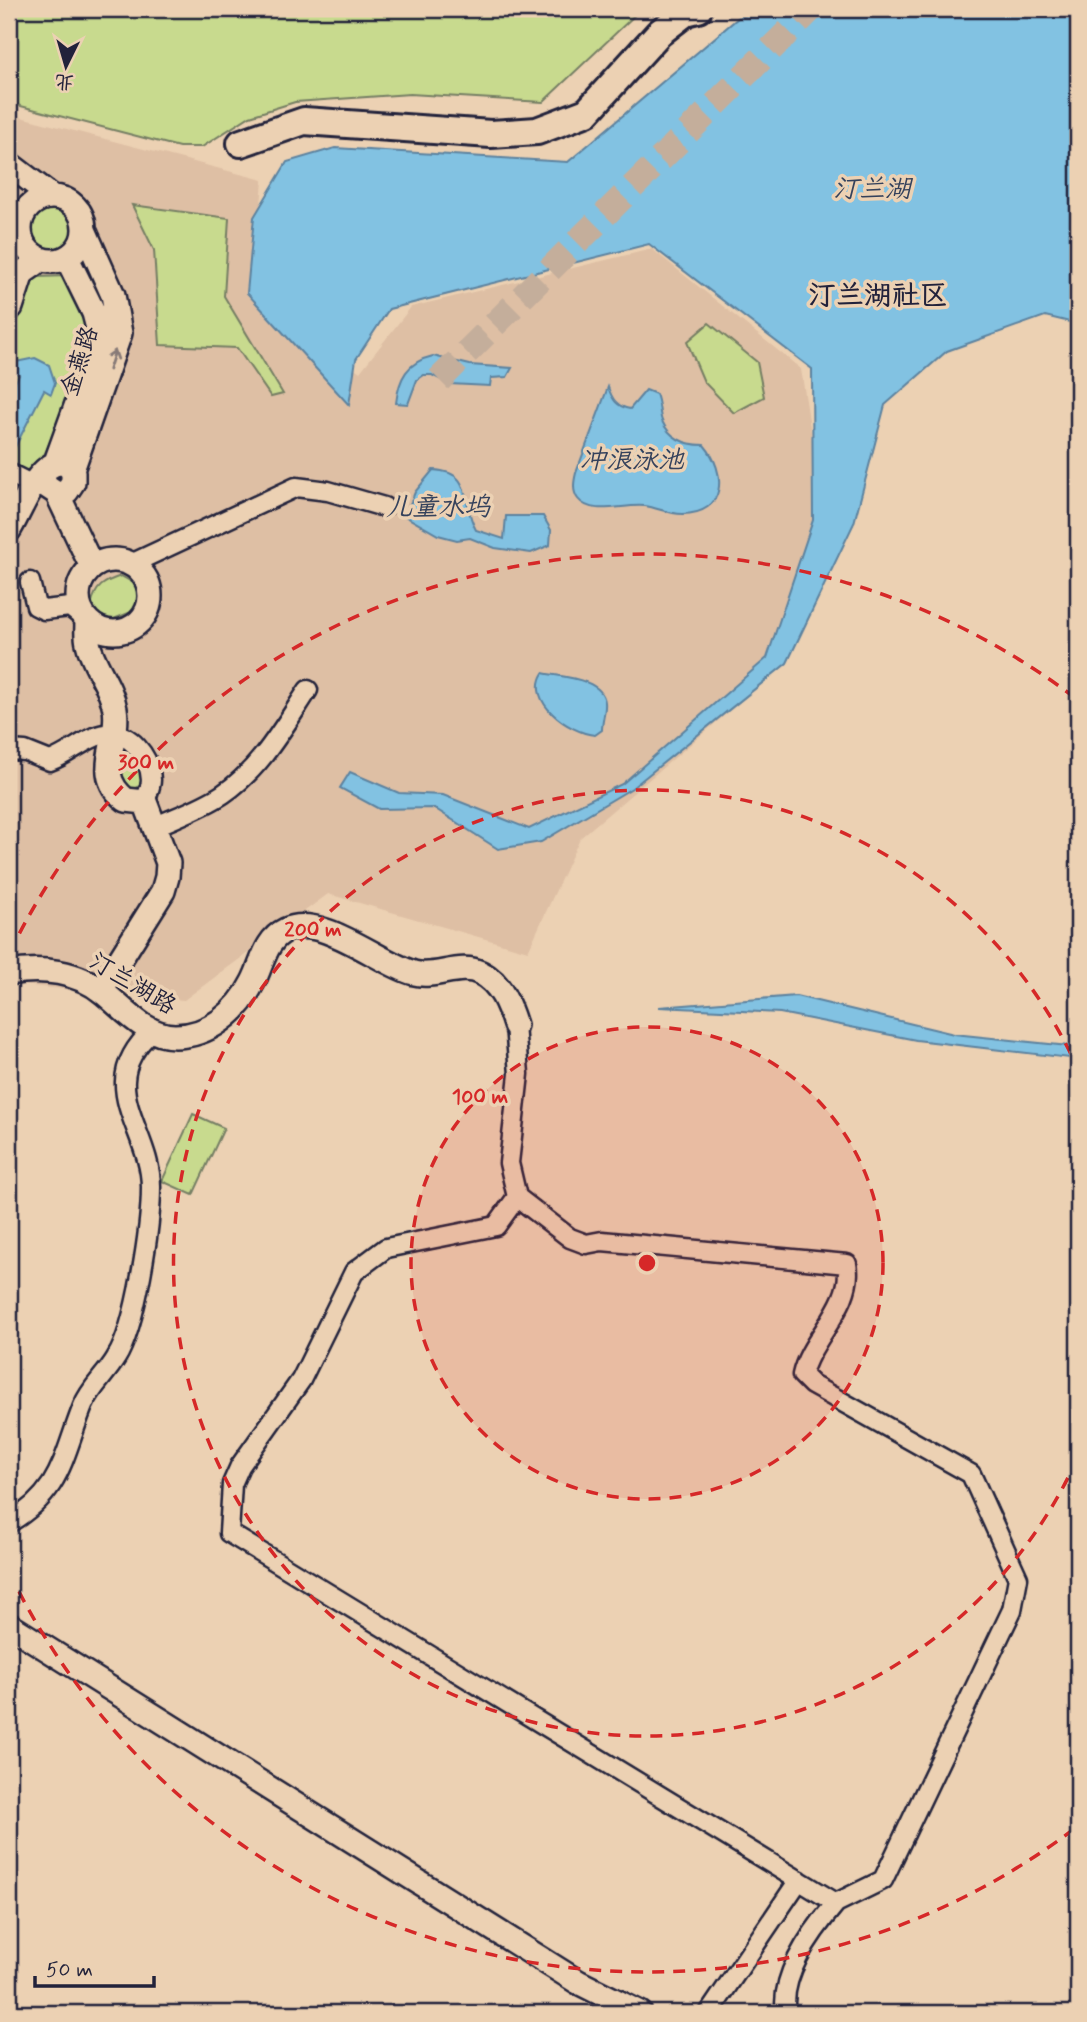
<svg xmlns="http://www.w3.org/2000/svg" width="1087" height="2022" viewBox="0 0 1087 2022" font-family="Mynerve,'LXGW WenKai TC',sans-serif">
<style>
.built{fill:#debfa4}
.green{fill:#c8da8e;stroke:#757e64;stroke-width:2}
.water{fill:#82c2e2;stroke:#5c829f;stroke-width:2}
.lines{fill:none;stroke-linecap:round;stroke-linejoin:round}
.secondary-tunnel{stroke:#c4ae9b;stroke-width:26;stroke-dasharray:26 13;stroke-linecap:butt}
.minor-casing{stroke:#22223b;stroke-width:23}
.tertiary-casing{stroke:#22223b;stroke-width:28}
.secondary-casing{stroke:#22223b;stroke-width:32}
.minor{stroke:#ecd1b3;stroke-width:18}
.tertiary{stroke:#ecd1b3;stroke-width:23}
.secondary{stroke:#ecd1b3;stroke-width:26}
.oneway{stroke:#877a77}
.ring{fill:none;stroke:#d62828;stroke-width:3.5;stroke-dasharray:12 9}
.labels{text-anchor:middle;stroke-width:7;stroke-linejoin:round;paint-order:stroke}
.street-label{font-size:24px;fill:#22223b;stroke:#ecd1b3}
.water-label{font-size:26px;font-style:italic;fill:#35425c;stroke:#ecd1b3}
.quarter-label{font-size:28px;font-weight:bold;fill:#22223b;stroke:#ecd1b3}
.centre{fill:#d62828;stroke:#ecd1b3;stroke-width:3.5}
.ring-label{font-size:21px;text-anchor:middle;font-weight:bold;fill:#d62828;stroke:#ecd1b3;stroke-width:7;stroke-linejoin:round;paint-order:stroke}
</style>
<rect width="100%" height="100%" fill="#ecd1b3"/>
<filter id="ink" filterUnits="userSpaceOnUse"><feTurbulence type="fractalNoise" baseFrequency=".0143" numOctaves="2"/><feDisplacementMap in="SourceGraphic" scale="14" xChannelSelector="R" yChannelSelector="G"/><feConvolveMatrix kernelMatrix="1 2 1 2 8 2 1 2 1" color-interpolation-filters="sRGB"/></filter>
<g filter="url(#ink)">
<!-- built -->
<path class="built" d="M9,114L263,180L254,297L360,372L411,307L652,249L801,369L828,542L778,670L580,838L528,951L328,894L184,1000L9,984Z"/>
<!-- green -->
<path class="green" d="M9,9H614L634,16L543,102L410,94L295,102L250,116L202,147H179L9,103Z
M26 230a27 27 0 1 1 54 0a27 27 0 1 1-54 0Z
M132,205L229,218L224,296L283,394L271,397L237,348L160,345L154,250Z
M68,276L91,332L87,353L44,456L33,468L21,472L9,465V345L28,293L29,284L37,277Z
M709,323L757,362L764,397L734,413L704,382L687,342Z
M121,576L137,585L144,607L101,624L91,605C96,586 103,582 121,576Z
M126,745L133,750L145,779L132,792L124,788L114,750Z
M193,1114L224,1128L193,1195L162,1181Z"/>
<!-- water -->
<path class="water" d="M764,9H1078V324L1045,316L947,351L885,405L854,523L787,663L632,788L541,842L498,849L434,808L379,809L340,788L350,772L399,793L443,795L529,829L622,784L767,658L813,520L812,369L649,244L389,309L356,359L349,405L247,293L254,217L287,162L335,148L568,162L738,18Z
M433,356L470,365L512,368L507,377L491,378L490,386L449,384L432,375H424L417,380L408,404L396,403C399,378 407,362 433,356Z
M35,358L49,365L55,383L51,394L44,390L9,459V394L19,375L9,369L16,362Z
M608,387C612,399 617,407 630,409L646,390L656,394C660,404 659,413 662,421C670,439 687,445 704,445C727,472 727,514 682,514C669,514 658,508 645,506C626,503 592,517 578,499C572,491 574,481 576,473Z
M433,470C475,472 460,501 476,530L504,539L506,516H543L551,530L550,545L531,553L495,548L470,538L457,540L438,535L405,516L415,492Z
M543,673C561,677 602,678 605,702C606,710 602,721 602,730L595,735C569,733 525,701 543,673Z
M796,996L954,1034L1078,1047V1059L916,1040L780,1013L659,1007Z"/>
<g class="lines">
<!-- secondary-tunnel -->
<path class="secondary-tunnel" d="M439,380L811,9"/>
<defs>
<path id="minor" d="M9,473L33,485
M131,564L296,487L328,491L384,507
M30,582L36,606L44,610L70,607L87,621
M9,750L25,751L50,761C68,755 88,736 105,734C130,730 150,757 151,780C151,787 147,795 145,802
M154,827C176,817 202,808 223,794C260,769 283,728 308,690
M515,1025L519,1074L509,1163L517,1197L570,1238L586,1244L602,1241L847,1264C855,1304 810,1338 802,1375L812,1385L971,1474L1018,1578L1012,1610L883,1880L836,1903L229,1533L232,1484L240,1466L301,1380L354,1272L386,1248L496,1226L517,1197
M9,1523C62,1491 62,1459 83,1406C90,1388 106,1375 116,1358C136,1327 151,1226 151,1187C151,1129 91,1085 153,1030
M709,2013L799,1880
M786,2013C779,1975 813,1930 836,1903"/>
<path id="tertiary" d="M9,164L51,196
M20 229a32 32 0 1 1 64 0a32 32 0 1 1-64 0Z
M11,307L22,273L35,264
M56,462L96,351L99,332L94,313L67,258
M72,470L120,333L113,295L85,232
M57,493L92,567
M9,530C21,512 39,455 67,464L73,472V482L67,491L57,493L45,485L43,475
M78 596a36 36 0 1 1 72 0a36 36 0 1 1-72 0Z
M87,621C87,628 86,636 88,643C93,666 111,685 115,709C121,743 91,773 126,800L145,802L168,863L167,877L163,891L101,990
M9,973C41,967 78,971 104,993C125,1010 146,1036 175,1036C209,1036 238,1012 253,982C263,963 265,940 286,930C322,913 380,964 414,973C436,979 460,962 481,973C501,983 509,1006 515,1025
M9,1625L578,1982L640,2013"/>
<path id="secondary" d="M241,143L304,121L491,134L537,131L587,112L659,33L686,12L698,9"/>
</defs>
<!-- minor casing -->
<use href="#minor" class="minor-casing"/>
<!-- tertiary casing -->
<use href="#tertiary" class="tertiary-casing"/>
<!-- secondary casing -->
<use href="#secondary" class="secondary-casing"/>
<!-- minor -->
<use href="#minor" class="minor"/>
<!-- tertiary -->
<use href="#tertiary" class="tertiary"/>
<!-- secondary -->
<use href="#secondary" class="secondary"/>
</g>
<!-- one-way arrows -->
<defs><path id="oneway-shaft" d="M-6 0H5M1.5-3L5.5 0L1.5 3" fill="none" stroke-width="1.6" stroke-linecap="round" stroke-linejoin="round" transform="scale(1.75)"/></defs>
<use class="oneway" href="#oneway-shaft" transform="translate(112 360) rotate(-72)"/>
</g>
<!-- distance rings -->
<circle cx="647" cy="1263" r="236" fill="#d62828" fill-opacity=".12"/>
<g class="ring">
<circle cx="647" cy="1263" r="236"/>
<path d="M1077 1459A473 473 0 1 1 1077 1067"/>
<path d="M1074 1829A709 709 0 0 1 10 1574M10 952A709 709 0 0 1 1074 697"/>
</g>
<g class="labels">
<!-- street labels -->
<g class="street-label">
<text transform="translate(79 361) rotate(-72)" y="8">金燕路</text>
<text transform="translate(133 983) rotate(31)" y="8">汀兰湖路</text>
</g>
<!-- water labels -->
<g class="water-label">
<text x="872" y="197">汀兰湖</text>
<text x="632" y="468">冲浪泳池</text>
<text x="438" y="515">儿童水坞</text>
</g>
<!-- quarter labels -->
<g class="quarter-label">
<text x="878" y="304">汀兰湖社区</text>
</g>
</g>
<circle cx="647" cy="1263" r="10" class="centre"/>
<g class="ring-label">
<text x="146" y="769">300 m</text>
<text x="313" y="936">200 m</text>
<text x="480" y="1103">100 m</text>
</g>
<!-- margin -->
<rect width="1087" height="2022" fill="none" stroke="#ecd1b3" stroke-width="35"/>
<rect x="18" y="18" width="1052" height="1987" fill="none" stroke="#22223b" stroke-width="2.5" filter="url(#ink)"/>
<!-- north arrow -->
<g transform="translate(66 66) rotate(185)" stroke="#ecd1b3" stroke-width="5" paint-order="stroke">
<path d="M0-5L12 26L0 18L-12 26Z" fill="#22223b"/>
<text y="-10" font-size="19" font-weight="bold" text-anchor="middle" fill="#22223b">北</text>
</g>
<!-- scale -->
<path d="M35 1976v10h119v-10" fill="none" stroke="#22223b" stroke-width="3.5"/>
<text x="46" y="1976" font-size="21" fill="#22223b" stroke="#ecd1b3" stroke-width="5" paint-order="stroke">50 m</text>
</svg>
